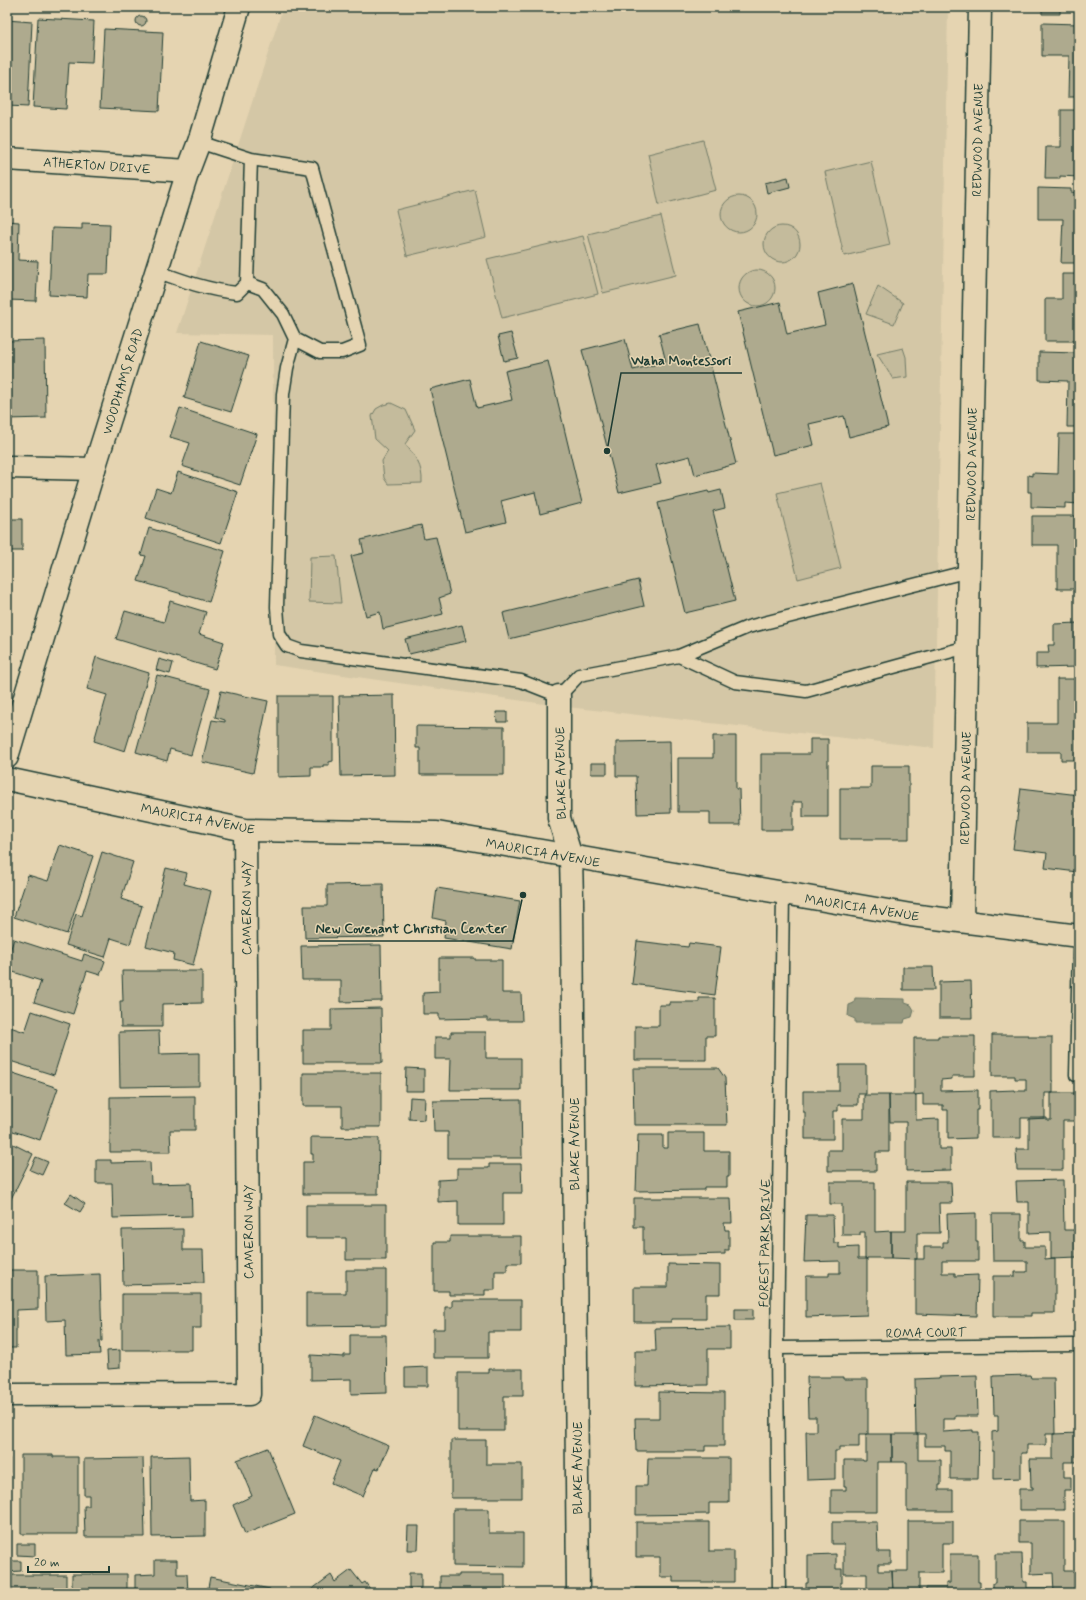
<svg xmlns="http://www.w3.org/2000/svg" width="1086" height="1600" viewBox="0 0 1086 1600" font-family="Mynerve,sans-serif">
<style>
.built{fill:#d4c7a6}
.green{fill:#c4bb9c;stroke:#727c68}
.water{fill:#979980;stroke:#677462}
.building{fill:#aeaa8e;stroke:#1f3d34}
.lines{fill:none;stroke-linecap:round;stroke-linejoin:round}
.service-casing{stroke:#1f3d34;stroke-width:15}
.minor-casing{stroke:#1f3d34;stroke-width:25}
.tertiary-casing{stroke:#1f3d34;stroke-width:25}
.service{stroke:#e5d4b1;stroke-width:12}
.minor{stroke:#e5d4b1;stroke-width:22}
.tertiary{stroke:#e5d4b1;stroke-width:22}
.labels{text-anchor:middle;stroke-width:3;stroke-linejoin:round;paint-order:stroke}
.street-label{font-size:13px;fill:#1f3d34;stroke:#e5d4b1}
.leader{fill:none;stroke:#1f3d34;stroke-width:1.5}
.callout-dot{fill:#1f3d34;stroke:#e5d4b1;stroke-width:1.5}
.callout-label{font-size:14px;text-anchor:middle;font-weight:bold;fill:#1f3d34;stroke:#e5d4b1;stroke-width:3;stroke-linejoin:round;paint-order:stroke}
</style>
<rect width="100%" height="100%" fill="#e5d4b1"/>
<filter id="ink" filterUnits="userSpaceOnUse"><feTurbulence type="fractalNoise" baseFrequency=".025" numOctaves="2"/><feDisplacementMap in="SourceGraphic" scale="8" xChannelSelector="R" yChannelSelector="G"/><feConvolveMatrix kernelMatrix="1 2 1 2 8 2 1 2 1" color-interpolation-filters="sRGB"/></filter>
<g filter="url(#ink)">
<!-- built -->
<path class="built" d="M283,7H948L934,748L558,706L274,665L273,335L177,333Z"/>
<!-- green -->
<path class="green" d="M703,140L716,190L659,205L648,154Z
M871,161L890,245L844,256L825,172Z
M475,190L486,237L407,256L396,210Z
M721 214a18 18 0 1 1 36 0a18 18 0 1 1-36 0Z
M661,216L676,275L603,293L588,234Z
M764 244a18 18 0 1 1 36 0a18 18 0 1 1-36 0Z
M583,236L598,294L502,318L487,259Z
M739 288a18 18 0 1 1 36 0a18 18 0 1 1-36 0Z
M878,286L903,303L894,324L866,314Z
M903,348L906,357L907,377L893,379L877,354Z
M391,403L406,410L415,430L405,444C415,456 423,466 422,483L388,484L384,478L382,461L388,451L375,439L372,416L376,409L383,405Z
M820,483L841,568L798,579L777,493Z
M336,556L341,603L309,602L310,557Z"/>
<!-- water -->
<path class="water" d="M855,998L905,999V1003L911,1005L914,1010L912,1017L905,1019L904,1023H855V1019L848,1016L849,1005L854,1003Z"/>
<!-- building -->
<path class="building" d="M1042,7H1060V14H1042Z
M136 21a5 5 0 1 1 10 0a5 5 0 1 1-10 0Z
M38,18L94,21L92,63L69,62L66,109L33,107Z
M7,20L32,22L28,107L7,106Z
M1042,23L1079,24V97H1068L1069,56H1042Z
M104,29L163,32L159,111L100,108Z
M1061,110H1079V177L1060,176V179H1045L1046,147H1061Z
M788,177L790,187L767,193L765,183Z
M1038,188L1071,189V192L1079,193V263H1061L1063,219H1038Z
M7,221L19,222L18,260L38,261L36,301L7,300Z
M82,223L110,224L108,274H88L87,297L49,295L52,228L82,229Z
M1062,274H1079V341H1045V299H1062Z
M853,284L888,427L849,437L844,416L809,424L814,445L773,455L738,312L780,302L787,334L825,325L818,293Z
M700,324L736,464L695,475L690,456L656,465L661,483L619,493L582,350L625,339L633,370L666,362L659,334Z
M511,333L518,358L504,361L498,336Z
M45,340L46,418L7,419V341Z
M201,341L249,356L231,412L184,398Z
M1039,352L1079,353V427H1067L1068,381L1039,380Z
M548,361L582,503L540,514L535,492L501,501L506,522L465,532L430,389L470,379L477,408L512,400L505,371Z
M180,408L257,434L240,485L182,466L190,443L170,437Z
M1059,434H1079V504L1065,503V508L1031,507V492H1028V475L1032,476V473L1058,474Z
M178,472L238,492L221,543L146,518L156,488L171,493Z
M721,490L725,508L713,511L735,601L685,613L658,503L708,491L709,493Z
M1032,516H1079V589H1057V545H1032Z
M7,519H22V551H7Z
M421,525L424,539L436,537L450,594L439,598L443,614L383,629L380,612L366,616L351,556L364,553L361,540Z
M149,528L225,551L209,602L138,581L146,556L141,555Z
M638,580L644,606L509,639L503,613Z
M170,601L206,612L199,634L224,642L215,669L116,639L125,611L164,622Z
M1079,623V667L1036,668V653H1049L1048,645H1054V624Z
M462,625L466,641L409,654L405,639Z
M96,657L149,673L125,751L94,741L107,695L87,689Z
M159,659L173,663L170,674L156,670Z
M157,675L210,689L191,755L170,749L167,761L136,752Z
M1057,679H1079V760H1061V752H1027V723H1057Z
M221,691L268,701L253,773L202,762L212,720L225,722V720L215,717Z
M394,695L395,775L341,776L339,696Z
M278,696H333V761L329,762V765H323V767H311V776L278,777Z
M496,712H507V722H497Z
M416,726L504,727V775H420V748H416Z
M713,736H736V789H739L740,825H710V812H678V758H713Z
M810,739H828V817H803V802H793V830H761V754H810Z
M670,741L671,813L637,814L636,776H616V742Z
M591,763H607V774H591Z
M871,766H909V839H840V788H871Z
M1021,788L1079,795V854L1077,872L1045,868L1047,853L1013,849Z
M60,845L93,856L67,934L14,917L28,875L48,881Z
M102,852L133,862L121,899L142,906L130,944L111,938L105,957L66,945L76,914L82,916Z
M166,868L187,873L184,884L211,891L193,965L173,960L174,953L146,946Z
M383,884L384,937L305,938L304,906H327V885Z
M437,888L520,901L512,949L444,938L446,921L433,918Z
M14,939L82,961L84,954L105,961L100,975L87,971L73,1014L34,1002L41,981L7,970V960Z
M637,941L688,947L689,943L721,947L715,995L632,984Z
M381,945L382,1001L341,1002V980H302L301,946Z
M439,958H475V960H502V993H521L522,1021H487V1018L439,1019V1014H423V993L439,992Z
M903,967H933L934,990H903Z
M122,971H202V1003L162,1004V1027H121L120,1001H123Z
M971,981L972,1018H939V982Z
M699,998H715V1036H706V1060H635V1026H659V1005H670V1002H699Z
M381,1008L382,1063H303V1030H331V1009Z
M32,1011L70,1024L54,1075L7,1060V1026L25,1032Z
M159,1031L160,1054L199,1053V1086L120,1087L119,1032Z
M451,1032H486V1058H521V1090H450L451,1059H435V1037H451Z
M992,1035H1029V1037H1052V1081H1053V1093H1045V1118H1021V1138H992V1111H990V1091L1015,1090V1091H1026V1079H1015V1076H992Z
M938,1036H975V1076H952V1079L941,1080V1091L978,1090V1110H976V1138L948,1139V1110H943V1105H923V1094L914,1095V1038H938Z
M839,1065H866V1094H858V1105H838V1111H833V1139H805V1112H803V1091H839Z
M406,1068L424,1069V1091H405Z
M633,1068H718L725,1078L727,1125H634Z
M7,1071L58,1088L40,1140L7,1129Z
M303,1073H381V1127H342V1106H303Z
M1051,1093H1077V1121H1063V1170H1017L1016,1149H1029V1119L1047,1118V1120H1051Z
M1077,1093H1079V1121H1077Z
M864,1095H889V1152H876V1171H828V1150H842V1119H864Z
M889,1095H916V1120L939,1119V1149H951V1170L906,1171V1122H890Z
M195,1096V1130H170L171,1152H110V1097Z
M410,1097L425,1098L424,1120L409,1119Z
M521,1100L522,1158H448V1132H434L433,1101Z
M668,1133H704V1151H729V1177H727V1187H704V1190L636,1191L638,1135H663V1148H668Z
M311,1137L379,1138L378,1194H303V1162H313V1154H311Z
M7,1141L33,1154L9,1203L7,1202Z
M36,1157L48,1162L42,1175L30,1170Z
M96,1160H111V1163L150,1162L151,1184L191,1183L192,1216L113,1218L112,1183H96Z
M489,1164H521L522,1193H503V1225H458V1201L438,1202V1180L457,1179V1168H489Z
M1063,1180L1064,1230H1077L1078,1257L1051,1258V1232L1029,1233V1202H1017L1016,1181Z
M830,1182H875V1232L891,1231V1258H867V1259H865V1232H860V1235H842V1204H830Z
M906,1182H951L952,1203H939L940,1233H917V1259L891,1258V1231H906Z
M71,1194L85,1204L80,1212L65,1203Z
M634,1198H731L732,1223H724L725,1230H729V1250H725V1254L643,1256V1227H634Z
M306,1205H386V1260H346V1238H306Z
M976,1213V1242H978V1261H942V1273H955V1276L978,1275L977,1316L915,1314V1259H924V1247H943V1242H948L947,1214Z
M992,1214H1021V1241H1025V1247H1045V1259L1055,1258V1313H1031V1316H993V1276H1015V1272H1027V1261H993Z
M806,1215H833L834,1243H839V1248L858,1247V1259H867V1315L806,1317V1276H829V1273H840V1261L804,1262Z
M183,1229V1250H203L204,1283L123,1285L122,1230Z
M1077,1230H1079V1257H1078Z
M450,1236H521V1263H507V1271H495V1290H485V1295H449V1291H434V1242H450Z
M668,1264L720,1265V1294H706V1319H671V1322H634V1287H668Z
M7,1270H38V1309L16,1310V1348H7Z
M346,1270H386V1325L306,1326V1293H346Z
M100,1274L102,1341H99L100,1354L66,1355L65,1320L46,1321L45,1276Z
M122,1294H201V1328H192V1350H122Z
M452,1300H521V1332H488V1358H433V1329H445V1307H452Z
M735,1309H753V1320H735Z
M730,1327V1349H708V1385L635,1386V1351H656L655,1328Z
M350,1335H386L387,1393L351,1394V1379L311,1380V1355L344,1357V1355H350Z
M120,1350V1368L108,1369L107,1351Z
M428,1367V1386H405V1368Z
M489,1369H523V1396H504V1431H458V1373H489Z
M1030,1375L1031,1378H1054L1055,1434H1046V1445H1027V1453H1021V1478L994,1479V1451H992V1432L998,1431V1415H994L993,1376Z
M977,1376L978,1416H955V1419H943V1432L973,1430V1432H979L978,1479H950V1451H945V1446H925V1434H916L915,1379L939,1378V1377Z
M807,1377H844V1379H868V1434H859V1447H839V1451H835V1479L807,1480L806,1431H816V1417H808Z
M659,1392L724,1393V1446H705V1451H636L635,1418H659Z
M315,1415L389,1446L379,1469L375,1468L363,1496L331,1483L340,1461L303,1446Z
M1079,1433V1462H1064V1477H1071V1490H1064V1510H1019V1489H1033V1487H1031L1030,1459H1053V1434Z
M866,1434H892V1462H877V1512H831V1490H846V1486H844V1460H863V1461H866Z
M892,1434H918V1460H941V1485H939V1490H953V1511H907V1462H892Z
M451,1440H486V1464H522V1498H451Z
M268,1448L295,1514L245,1534L233,1505L252,1496L237,1460Z
M21,1455H53V1457H78V1534H21Z
M189,1456L190,1501L205,1500V1536L152,1537L151,1457Z
M7,1458H9V1537H7Z
M143,1458L145,1537H85L84,1506H89V1495H84V1459Z
M648,1458H729V1503H709V1514L636,1515V1486H647Z
M453,1509H489V1533H523V1567L453,1566Z
M908,1521H953V1543H942V1573H919V1593H893L892,1571H908Z
M1019,1521H1064V1571H1079V1593H1054L1053,1573L1031,1574V1543H1019Z
M636,1522H709V1551H734V1582H673V1577H660V1557H636Z
M832,1522H877L878,1552H891V1564H878V1571H892L893,1593H867V1574H844V1544H832Z
M408,1526H419L418,1550H407Z
M17,1544H35V1556L17,1555Z
M836,1554V1569H842V1583H840V1588H860V1593H806V1583H808V1555Z
M950,1554H978V1582H980V1593H926V1588H946V1583H950Z
M995,1554H1022L1023,1582H1027V1588H1047V1593H993V1583H995Z
M155,1560H177V1574H187L188,1593H135V1575L155,1574Z
M7,1561H21V1571L7,1572Z
M351,1570L362,1584L365,1582L373,1593H307L331,1575L335,1582Z
M409,1573H421V1588H409Z
M72,1574H127V1593H72Z
M459,1574H505V1593H440V1576H459Z
M11,1575H66V1593H11Z
M210,1577L270,1589V1593H207Z
M636,1588H708V1593H636Z"/>
<g class="lines">
<defs>
<path id="service" d="M156,271C183,281 208,290 237,293L247,283L251,159L199,142
M247,283L263,289L283,314L295,339L320,352H342L360,345L312,168L251,159
M295,339L287,368L283,394L277,607L279,634L287,646L301,651L521,681L559,696L579,675L679,656
M967,647L806,691L735,682L679,656L748,627L969,571
M1076,1075L1079,946
M777,1348L1076,1345
M779,1593L777,1348L783,894"/>
<path id="minor" d="M7,159L188,171
M7,467L94,469
M559,696V818L571,857L572,901L578,1593
M7,779L245,830L437,833L911,915L1079,936
M962,921L980,7
M7,1395L249,1394L245,830"/>
<path id="tertiary" d="M7,757L94,469L188,171L199,142L239,7"/>
</defs>
<!-- service casing -->
<use href="#service" class="service-casing"/>
<!-- minor casing -->
<use href="#minor" class="minor-casing"/>
<!-- tertiary casing -->
<use href="#tertiary" class="tertiary-casing"/>
<!-- service -->
<use href="#service" class="service"/>
<!-- minor -->
<use href="#minor" class="minor"/>
<!-- tertiary -->
<use href="#tertiary" class="tertiary"/>
</g>
</g>
<g class="labels">
<!-- street labels -->
<g class="street-label">
<text transform="translate(977 140) rotate(-89)" y="5">REDWOOD AVENUE</text>
<text transform="translate(97 165) rotate(4)" y="5">ATHERTON DRIVE</text>
<text transform="translate(122 381) rotate(-73)" y="5">WOODHAMS ROAD</text>
<text transform="translate(971 464) rotate(-89)" y="5">REDWOOD AVENUE</text>
<text transform="translate(560 773) rotate(-91)" y="5">BLAKE AVENUE</text>
<text transform="translate(965 788) rotate(-89)" y="5">REDWOOD AVENUE</text>
<text transform="translate(198 818) rotate(11)" y="5">MAURICIA AVENUE</text>
<text transform="translate(543 852) rotate(10)" y="5">MAURICIA AVENUE</text>
<text transform="translate(862 907) rotate(9)" y="5">MAURICIA AVENUE</text>
<text transform="translate(246 908) rotate(-90)" y="5">CAMERON WAY</text>
<text transform="translate(574 1144) rotate(-90)" y="5">BLAKE AVENUE</text>
<text transform="translate(248 1232) rotate(-90)" y="5">CAMERON WAY</text>
<text transform="translate(764 1243) rotate(-89)" y="5">FOREST PARK DRIVE</text>
<text transform="translate(926 1332) rotate(-1)" y="5">ROMA COURT</text>
<text transform="translate(577 1468) rotate(-90)" y="5">BLAKE AVENUE</text>
</g>
</g>
<!-- callouts -->
<path class="leader" d="M607 451L621 373H742M523 895L513 941H308"/>
<g class="callout-dot">
<circle cx="607" cy="451" r="4"/>
<circle cx="523" cy="895" r="4"/>
</g>
<g class="callout-label">
<text x="681" y="365">Waha Montessori</text>
<text x="411" y="933">New Covenant Christian Center</text>
</g>
<!-- margin -->
<rect width="1086" height="1600" fill="none" stroke="#e5d4b1" stroke-width="24"/>
<rect x="12" y="12" width="1062" height="1576" fill="none" stroke="#1f3d34" stroke-width="1.5" filter="url(#ink)"/>
<!-- scale -->
<path d="M28 1566v6h81v-6" fill="none" stroke="#1f3d34" stroke-width="2"/>
<text x="34" y="1566" font-size="12" fill="#1f3d34" stroke="#e5d4b1" stroke-width="3" paint-order="stroke">20 m</text>
</svg>
